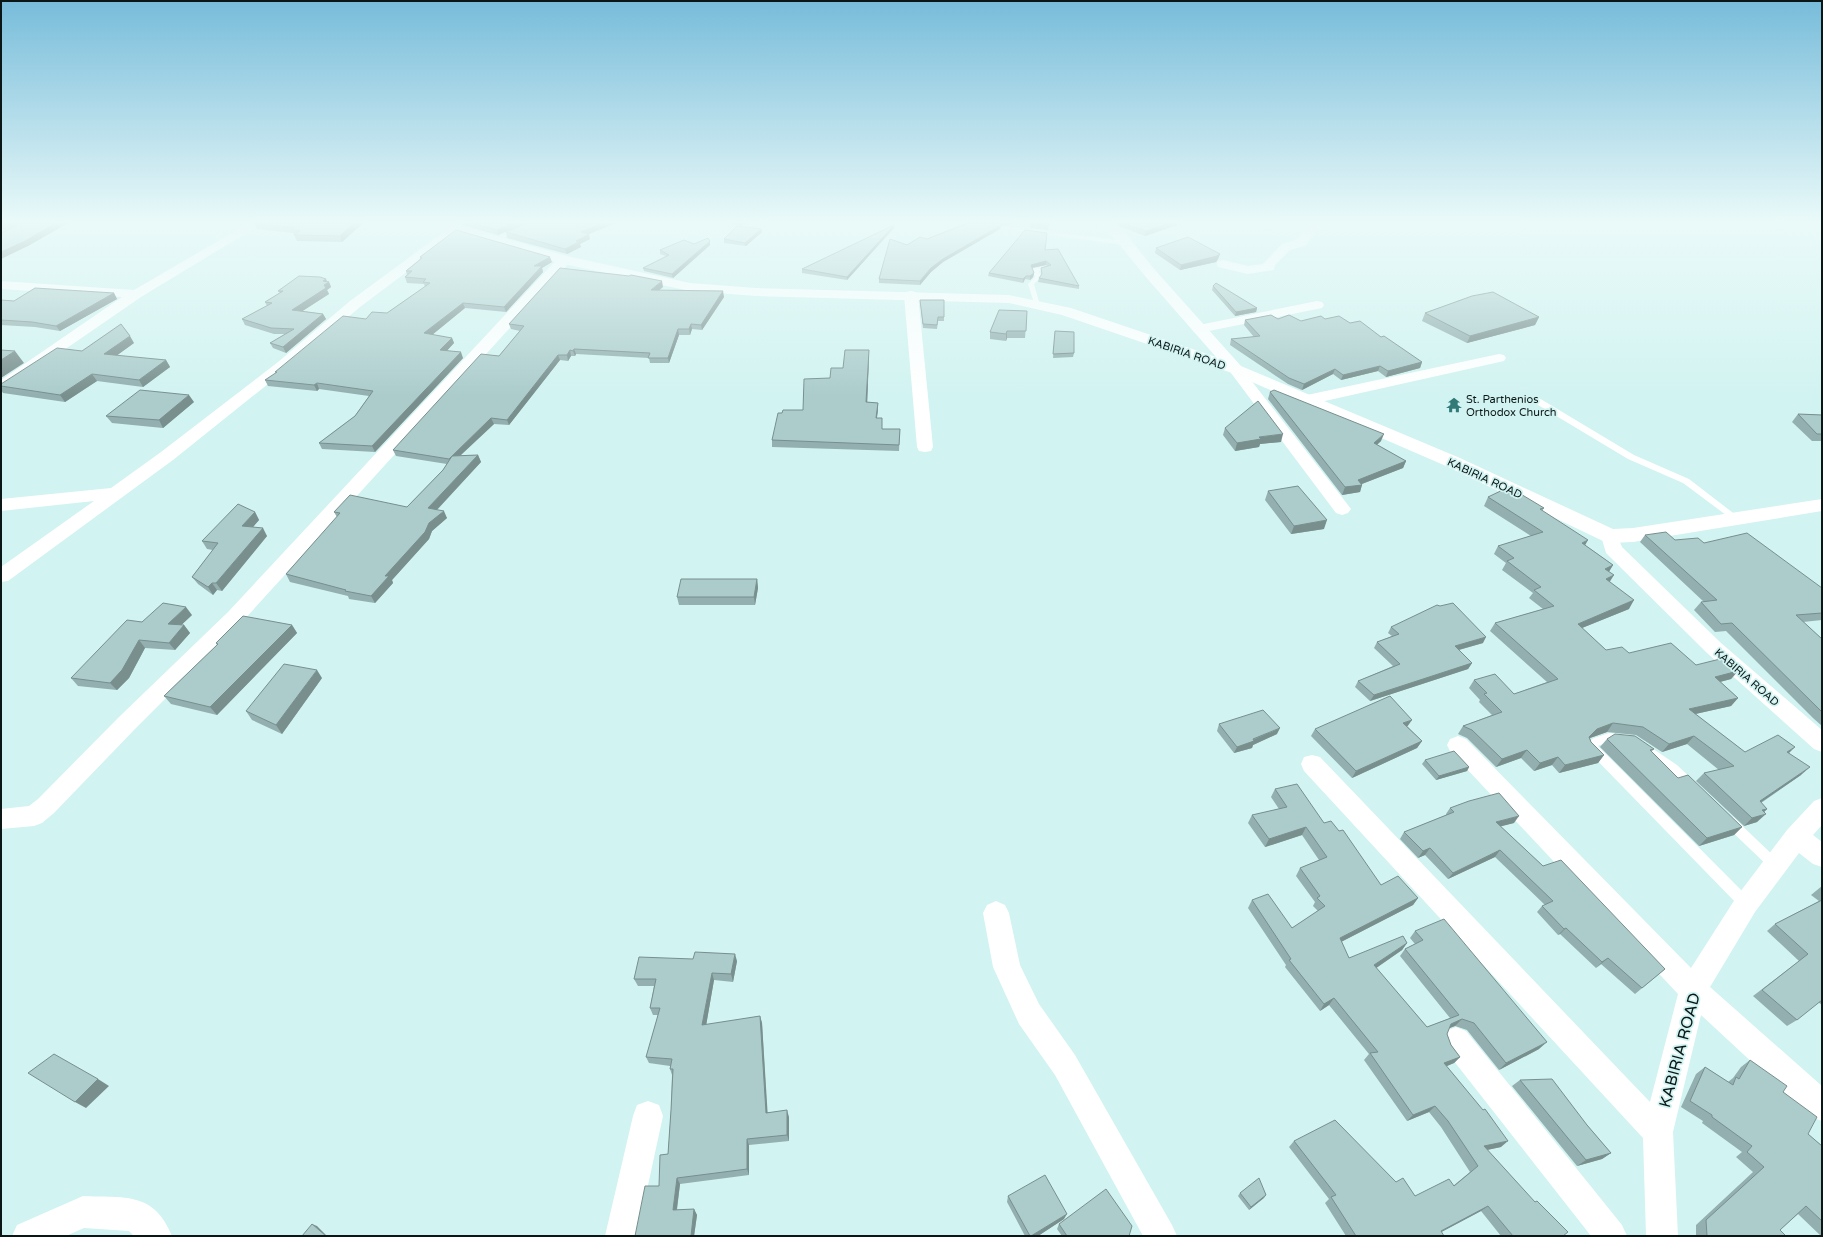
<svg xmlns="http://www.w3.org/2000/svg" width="1823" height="1237" viewBox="0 0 1823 1237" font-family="'Varela Round',sans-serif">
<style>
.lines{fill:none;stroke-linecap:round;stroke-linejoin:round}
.lane{fill:#fff;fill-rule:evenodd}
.street{fill:#fff;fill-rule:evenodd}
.secondary{fill:#fff;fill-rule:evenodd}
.wall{fill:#93afaf}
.shaded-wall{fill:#788f8e}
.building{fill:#abcccb;stroke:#788f8e}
.labels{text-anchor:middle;stroke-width:3.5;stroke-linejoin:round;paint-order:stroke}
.far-street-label{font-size:11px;fill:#0b1717;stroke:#d1f3f1}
.far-poi-label{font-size:11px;fill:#0b1717;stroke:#d1f3f1;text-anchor:start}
.near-street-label{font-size:16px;fill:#0b1717;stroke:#d1f3f1}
</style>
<rect width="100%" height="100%" fill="#d1f3f1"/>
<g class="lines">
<!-- lane -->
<path class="lane" d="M529,223H536L496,241L491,240Z
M1004,226L1125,241L1128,243L1125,245L1002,229V227Z
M1046,266L1049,268L1039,271L1041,277L1034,284L1040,305L1035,306L1028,284L1035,277L1032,269Z
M1533,398H1539L1634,455L1689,479L1741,519L1737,522L1734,521L1683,483L1628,459L1533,402Z
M1609,733L1627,735L1629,738L1627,741C1617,744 1608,741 1598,746L1751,900L1752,904L1751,908L1746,910L1741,908L1586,749L1584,746L1586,743L1594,738Z
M1643,742L1677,765L1695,782L1697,785L1695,788L1691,790L1687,788L1669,771L1639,750L1637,747L1639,744Z
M1729,816L1733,817L1779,861L1781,865L1779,869L1775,871L1771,869L1725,825L1723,821L1725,817Z"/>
<!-- street -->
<path class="street" d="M249,223H263L141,297L6,390L1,392V380L122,297L1,289V281L134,290Z
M1321,223H1336L1328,229L1316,230L1306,245L1290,250L1275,265L1274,270L1248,274L1218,267L1217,264L1218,261L1223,260L1248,266L1263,264L1282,244L1298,239L1308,224Z
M456,225L460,226L462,229L460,232L360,307L288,368L173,460L8,581L1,582V567L94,501L1,511V499L111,488L161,452L278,362L350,301L452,226Z
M564,256L569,257L570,260L569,263L242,622L135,729L54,813L42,823L34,826L1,829V809L29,806L38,799L119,717L228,612L559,257Z
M911,291L916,292L918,295L933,447L931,451L925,452L919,451L917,447L904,295L906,292Z
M1317,301L1322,302L1324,305L1322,308L1199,333L1194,332L1192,329L1194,326L1199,325Z
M1499,354L1504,355L1506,358L1504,361L1307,405L1301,403L1299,400L1301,397L1307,395Z
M1235,365L1240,366L1348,505L1351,509L1348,513L1342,515L1336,513L1228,369L1230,366Z
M1610,530L1616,532L1622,547L1721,643L1822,730V752L1814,749L1707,653L1606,553L1601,536L1604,532Z
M1458,736L1466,739L1691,968L1737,896L1787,830L1814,801L1822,798V825L1813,835L1822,842V867L1813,864L1799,853L1755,912L1710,987L1822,1086V1121L1811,1117L1701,1015L1673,1132L1678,1236H1646L1643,1138L1304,771L1301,764L1304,757L1312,755L1320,757L1650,1102L1678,994L1450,751L1447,745L1450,739Z
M996,901L1005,905L1009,913L1020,965L1039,1004L1075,1055L1172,1225L1177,1236H1143L1055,1075L1019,1024L993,967L983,913L987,905Z
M1456,1027L1466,1031L1622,1225L1627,1236H1591L1446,1051L1442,1041L1446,1031Z
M648,1101L659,1105L663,1116L637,1236H605L633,1116L637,1105Z
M83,1196C124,1198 154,1191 172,1236H134L129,1231L84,1228L66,1236H12L17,1225Z"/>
<!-- secondary -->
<path class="secondary" d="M437,223H454L461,226L567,256L690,283L756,288L1009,295L1071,308L1216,357L1145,276L1115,239L1099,223H1113L1125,233L1155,270L1241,366L1460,458L1613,529L1633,528L1822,499V511L1633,542L1610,543L1603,541L1446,466L1229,372L1062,315L1009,303L756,296L690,291L559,263L451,232L439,226Z"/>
</g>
<!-- wall -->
<path class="wall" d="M1,223H68L28,246L8,230H1Z
M254,223H363L342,242L297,241L293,233L257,229Z
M462,223H526L498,235L463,225Z
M616,223L588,234L590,239L580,244L581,247L567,254L507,238L506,232Z
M730,223H747L740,226L761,229L762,232L746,246L724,243V239L739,226Z
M965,223H1012L1008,225L1001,226L1000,229L943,262L931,272L920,285L879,283V279L907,245L927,239L966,223Z
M1049,223L1048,230L1030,228V224Z
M1117,223H1177V225L1145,236L1119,226L1117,224Z
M894,225V228L847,280L802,273V269Z
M694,244L710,245L673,278L644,271L643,268L666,256L660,254V250Z
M1156,248L1220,254L1218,259L1216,262L1180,270L1155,253Z
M1045,250L1079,286V289L1038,282L1039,278L1042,275L1041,268L1047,266L1046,265L1032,268L1034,273L1033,277L1030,280L1025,279L1023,283L988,276L989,273Z
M420,257L552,262L542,268L543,272L506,312L465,308L432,335L452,338L454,343L447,350L463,358L375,452L322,449L319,443L355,416L369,396L319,389L317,391L268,386L265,380L276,373L275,372L366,319L387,313L425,287L424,284L407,283L405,277L407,275L406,271L420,259Z
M326,279L327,281L329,282L331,287L327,290L329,294L302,311L323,314L326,319L286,353L273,348L270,343L285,334H274L245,325L242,319L267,306L265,302L280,293L278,291Z
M1213,286L1257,308L1256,312L1235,316L1212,290Z
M663,287L658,291L724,297L702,330L692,329L690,335H679L669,363H650L649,358L576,354L575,356H571L568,361L560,360L509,425L494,424L460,456L478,455L481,462L437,510L447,518L432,531L429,539L392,580L393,583L375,603L349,599L348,596L290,582L286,574L337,517L334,512L407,507L443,470L447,464L396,456L393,450L499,356L520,331L511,329L509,324Z
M114,293L117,299L60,331L35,327L1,325V300L14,301Z
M920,300H944V321H938L937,329L923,328Z
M1027,311L1025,338H1007L1006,341L990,339V332Z
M1425,313L1539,317L1535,325L1467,343L1422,321Z
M1278,319L1301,321L1325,319L1350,323L1381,337L1422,362L1420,368L1386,377L1378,371L1341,380L1333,374L1302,390L1288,384L1230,345L1231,339L1254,337L1244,325L1245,320Z
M1055,331L1074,353L1073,357L1053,358Z
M134,343L116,356L166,360L170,367L143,387L97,381L65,402L3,393L1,390V384L82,351Z
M869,356L867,402L878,403V409L877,418L882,429H900L899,451L772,447V440L803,410L830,378L843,368Z
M1270,392L1381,441L1377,445L1406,461L1403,468L1362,484L1360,492L1342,495L1268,399Z
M194,402L163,428L112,423L106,416Z
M1798,414L1822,415V441H1812L1792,422Z
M1225,428L1281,442L1260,444L1259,447L1235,451L1223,435Z
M1268,491L1324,529L1291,534L1265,500Z
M1488,497L1544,508L1542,511L1585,545L1613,565L1609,572L1610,582L1629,609L1582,628L1606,650L1629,653L1696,665L1738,671L1731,679L1720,682L1738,698L1731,706L1695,714L1745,752L1789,753L1801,775L1761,803L1767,809L1764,812L1757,822L1744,826L1696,781L1704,773L1719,770L1687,744L1662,752L1636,735L1607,732L1590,738L1591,742L1604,755L1598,763L1559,773L1552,765L1534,771L1521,758L1496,767L1467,738L1458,734L1463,726L1492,715L1479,702L1480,700L1469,688L1474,680L1514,694L1547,682L1490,631L1495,623L1543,609L1529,598L1533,593L1502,570L1506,563L1494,554L1498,546L1531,536L1484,506Z
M255,512L259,520L253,527L267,536L222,591L217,590L213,595L198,584L192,577L213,550L207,549L202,541Z
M1645,535L1675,540L1704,543L1822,588V620L1803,622L1822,639V726L1813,718L1726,631L1715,632L1694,610L1701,602H1704L1640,542Z
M757,579L758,588L755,605H679L677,597Z
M192,615L181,625H184L190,633L175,650L145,648L129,678L117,690L78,686L71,678L142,622Z
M292,625L297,633L217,715L171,704L164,696L217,645L216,643Z
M1391,627L1483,643L1459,650L1472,663L1468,669L1370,701L1355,687L1358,681L1393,666L1374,648L1377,642L1392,636L1388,633Z
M322,678L282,734L252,720L246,711Z
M1219,724L1277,734L1253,745L1252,748L1234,753L1217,731Z
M1408,727L1422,741L1417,748L1352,778L1311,736L1315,729Z
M1607,739L1654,749L1651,752L1678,778L1742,827L1734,835L1699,846L1600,747Z
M1425,760L1469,767L1467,771L1436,780L1422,764Z
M1275,789L1324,823L1339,831L1381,885L1418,898L1413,905L1341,942L1349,958L1407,943L1402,950L1376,968L1427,1027L1450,1018L1400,956L1405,949L1415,944L1410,938L1415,931L1539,1049L1499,1070L1467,1030L1455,1026L1449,1028L1447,1034L1451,1045L1460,1057L1454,1063L1446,1066L1501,1147L1487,1150L1563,1236H1501L1481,1211L1441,1232L1444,1236H1346L1325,1203L1329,1199L1289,1147L1294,1141L1396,1182L1415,1196L1453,1186L1470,1172L1441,1127L1429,1112L1407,1121L1364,1060L1369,1054L1329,1005L1320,1011L1285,967L1286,965L1248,908L1252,900L1292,928L1318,911L1313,906L1315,902L1296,876L1300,868L1319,860L1302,835L1265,847L1248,823L1252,815L1279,809L1271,797Z
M1450,808L1514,823L1500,826L1543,866L1665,969L1635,994L1601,964L1596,968L1560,934L1558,935L1537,912L1542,906L1545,905L1495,857L1448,879L1425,855L1418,858L1400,839L1404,832L1446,815V814Z
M1822,886V1005L1818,1002L1797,1020L1787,1026L1753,996L1799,961L1767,931L1775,924L1819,901L1811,895Z
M693,959L737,961L733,982L714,980L706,1025L760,1016L762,1023L767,1112L789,1117V1141L749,1145V1175L680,1184L677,1210L694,1209L697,1215L694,1236H635L659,1186L668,1154L671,1110L672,1075L670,1069V1066L649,1063L646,1057L658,1015H653L650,1008L654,986H638L634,979Z
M1750,1060L1783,1092L1808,1134L1822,1146V1236H1821L1798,1214L1780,1230L1786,1236H1696V1225L1753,1172L1736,1157L1742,1152L1702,1123L1703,1121L1681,1107L1696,1074L1705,1067L1728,1082L1733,1078L1741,1067Z
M1520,1080L1587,1125L1611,1153L1602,1159L1577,1166L1512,1086Z
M1240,1193L1266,1195L1249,1210L1238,1196Z
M1008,1196L1064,1219L1038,1236H1025L1007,1202Z
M1059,1224L1129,1236H1062L1057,1229Z"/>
<!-- shaded-wall -->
<path class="shaded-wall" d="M56,223H68L28,246L1,259V252Z
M354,223H363L342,242L340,236Z
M513,223H526L498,235L497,230Z
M603,223H616L582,237L581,232Z
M740,223H747L740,226Z
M1001,223H1012L1008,225L1001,226L1000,229L943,262L931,272L920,285V281L931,268L943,259Z
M1171,223H1177V225L1145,236L1146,231Z
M894,225V228L847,280V277Z
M761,229L762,232L746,246L745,243Z
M589,234L590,239L580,244L581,247L567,254L565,249L576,241Z
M710,241V245L673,278L672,274Z
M1220,254L1218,259L1216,262L1180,270L1181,265Z
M550,257L552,262L542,268L543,272L506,312L504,307L534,266Z
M1046,261V265L1031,268V265Z
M1034,273L1033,277L1030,280V276Z
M1026,276L1025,279L1023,283V279Z
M326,279L327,283L329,282L331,287L327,290L329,294L295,316L292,310Z
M662,281L663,287L652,296L651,290Z
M723,291L724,297L702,330L701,325Z
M114,293L117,299L60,331L56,326Z
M463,303L465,308L427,339L424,333Z
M1257,308L1256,312L1235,316L1236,312Z
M323,314L326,319L286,353L283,347Z
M1539,317L1535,325L1467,343L1470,336Z
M691,324L692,329L690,335L689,329Z
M678,329L679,335L669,363L668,358Z
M1007,331V338L1006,341V334Z
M130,336L134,343L109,361L104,354Z
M452,338L454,343L443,355L440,350Z
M574,349L576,354L575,356L573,351Z
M570,350L571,356L568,361L567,355Z
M869,350V356L867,408L866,402Z
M15,351L24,363L1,378V360Z
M461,352L463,358L375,452L372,446Z
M558,355L560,360L509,425L507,420Z
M166,360L170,367L143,387L139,380Z
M1422,362L1420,368L1386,377L1388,371Z
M1380,366L1378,371L1341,380L1343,375Z
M1335,369L1333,374L1302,390L1304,384Z
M92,374L97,381L65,402L60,395Z
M317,383L319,389L317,391L314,385Z
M189,395L194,402L163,428L159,420Z
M878,403V409L876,424V418Z
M491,418L494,424L451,464L449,459Z
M1283,434L1281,442L1260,444L1259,447L1235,451L1237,443L1259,437Z
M1384,434L1381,441L1371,450L1374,443Z
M478,455L481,462L431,516L428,508Z
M1406,461L1403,468L1359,485H1362L1360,492L1342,495L1345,487L1358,480Z
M444,511L447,518L432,531L429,539L392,580L393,583L375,603L371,596L385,576L429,523Z
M255,512L259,520L247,534L242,526Z
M1327,520L1324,529L1291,534L1294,526Z
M263,528L267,536L222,591L216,583Z
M1588,540L1583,549L1582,543Z
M1613,565L1608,573L1605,569Z
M1614,575L1609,583L1606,579Z
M757,579L758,588L755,605L754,597Z
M212,583L217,590L213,595L208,587Z
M1634,600L1629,609L1572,632L1578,624Z
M186,607L192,615L174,632L168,624Z
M184,625L190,633L175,650L169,643Z
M292,625L297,633L217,715L210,707Z
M1486,637L1483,643L1451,652L1455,646Z
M139,640L145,648L129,678L117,690L110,683Z
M1472,663L1468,669L1370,701L1374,695Z
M317,670L322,678L282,734L276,725Z
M1738,671L1731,679L1708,685L1715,677Z
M1738,698L1731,706L1682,717L1689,709Z
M1412,720L1407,727L1403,723Z
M1613,723L1607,732L1590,738L1583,745L1589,737L1597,729Z
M1280,728L1277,734L1253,745L1252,748L1234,753L1237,747Z
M1694,736L1687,744L1662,752L1669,744Z
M1422,741L1417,748L1352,778L1356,771Z
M1795,747L1786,756L1787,752Z
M1527,750L1521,758L1496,767L1502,759Z
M1604,755L1598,763L1559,773L1565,765Z
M1558,757L1552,765L1534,771L1540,763Z
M1469,767L1467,771L1436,780L1439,776Z
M1810,767L1801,775L1751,809L1760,801Z
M1767,809L1760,816L1766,814L1757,822L1744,826L1752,818L1762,810Z
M1519,816L1514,823L1491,829L1496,822Z
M1306,827L1302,835L1265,847L1269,839Z
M1742,827L1734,835L1699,846L1707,838Z
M1430,848L1425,855L1418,858L1423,851Z
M1500,850L1495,857L1448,879L1453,873Z
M1418,898L1413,905L1335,945L1340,938Z
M1566,928L1560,934L1558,935L1564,929Z
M1407,943L1402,950L1369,973L1374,965Z
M735,954L737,961L733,982L731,974Z
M1608,958L1601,964L1596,968L1602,962Z
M712,973L714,980L705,1032L702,1025Z
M1334,998L1329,1005L1320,1011L1324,1004Z
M760,1016L762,1023L768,1119L766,1113Z
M1462,1019L1455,1026L1445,1030L1451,1024Z
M1547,1042L1539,1049L1499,1070L1506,1063Z
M1460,1057L1454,1063L1438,1070L1444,1063Z
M98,1079L109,1086L86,1108L75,1102Z
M1435,1106L1429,1112L1407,1121L1413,1115Z
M787,1110L789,1117V1141L787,1135Z
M747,1139L749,1145V1175L747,1169Z
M1508,1141L1501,1147L1477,1152L1484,1146Z
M1611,1153L1602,1159L1577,1166L1586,1160Z
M677,1178L680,1184L676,1215L673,1210Z
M1266,1195L1264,1198L1249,1210L1251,1207Z
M1488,1206L1481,1211L1434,1236L1441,1231Z
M694,1209L697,1215L694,1236H691Z
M1067,1214L1064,1219L1038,1236H1031Z
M312,1224L317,1226L327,1236H326Z"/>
<!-- building -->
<path class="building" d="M1,223H56L25,241L1,252V233L17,225H1Z
M254,223H354L340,236L294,235L300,231L292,230L295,228Z
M471,223H513L497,230Z
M528,223H603L581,232L589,234L576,241L579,242L565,249L506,232Z
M968,223H1001V225L943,259L931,268L920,281L879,279L890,239L907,245L920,237L927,239Z
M1031,223H1049L1048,226L1030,224Z
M1122,223H1171L1146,231Z
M894,225L847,277L802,269Z
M737,226L761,229L745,243L724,239Z
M456,230L550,257L534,266H542L504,307L463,303L424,333L452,338L440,350L461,352L372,446L319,443L355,416L373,391L317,383L314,385L265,380L277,372H275L343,316L366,319L372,312L387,313L430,283L423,282L426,279L405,277L412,271H406L422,258L420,257Z
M1025,230L1047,233L1045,250L1058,249L1079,286L1039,278L1042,274L1041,268L1051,265L1046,261L1031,265L1034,273L1030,276H1026L1023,279L989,273Z
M1188,237L1220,254L1217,256L1181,265L1156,248Z
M708,238L710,241L672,274L643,268L669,255L660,250L684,240L694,244Z
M560,268L629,276L631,275L662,281L651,290L723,291L701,325L691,324L689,329H678L668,358H648L650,353L574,349L573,351L570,350L567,355H558L507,420L491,418L449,459L393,450L481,354L499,356L524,326L509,324Z
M299,276L320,277L326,279L323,281L329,282L324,285L326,288L292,310L323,314L283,347L270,343L294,329L271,328L242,319L272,303L265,302L283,291H278Z
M1216,283L1257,308L1236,312L1213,286Z
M35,288L114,293L56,326L32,322L1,320V300L14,301Z
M1493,292L1539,317L1470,336L1425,313L1472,296Z
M920,300H944V317H938L937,325L923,324Z
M999,310L1027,311L1026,331H1007L1006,334L990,332Z
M1271,315L1278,319L1289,315L1301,321L1321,316L1325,319L1339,316L1350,323L1360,321L1381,337L1384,336L1422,362L1388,371L1380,366L1343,375L1335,369L1304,384L1289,378L1231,339L1260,336L1245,320Z
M121,324L130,336L104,354L166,360L139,380L92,374L60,395L1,386V384L57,348L82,351Z
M1055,331L1074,332V353L1053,354Z
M1,350L15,351L1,360Z
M845,350H869L866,402L878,403L876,418H882V429H900L899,445L772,440L778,413H782L783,410H803L804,379L830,378L831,368H843Z
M140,390L189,395L159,420L106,416Z
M1274,390L1384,434L1374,443L1406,461L1358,480L1362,485L1345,487L1270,392Z
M1258,401L1283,434L1259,437L1261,439L1237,443L1225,428Z
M1798,414L1822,415V434H1817Z
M478,455L428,508L444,511L429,523L425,532L385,576H389L371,596L345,591L346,590L286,574L340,513L334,512L350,495L407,507L443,470L452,456Z
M1298,486L1327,520L1294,526L1268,491Z
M1509,487L1544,508L1540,509L1588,540L1582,543L1613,565L1605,569L1614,575L1606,579L1634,600L1578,624L1606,650L1622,647L1629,653L1671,643L1696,665L1724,658L1738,671L1715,677L1738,698L1689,709L1745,752L1778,735L1795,747L1787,752L1810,767L1760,801L1767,809L1762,810L1766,814L1752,818L1704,773L1734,766L1694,736L1669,744L1643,727L1613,723L1597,729L1589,737L1591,742L1604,755L1565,765L1558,757L1540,763L1527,750L1502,759L1472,730L1463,726L1502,712L1484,694L1487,693L1474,680L1495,674L1514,694L1558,679L1495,623L1554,606L1534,590L1541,587L1507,561L1514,558L1498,546L1543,532L1488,497Z
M238,504L255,512L242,526L263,528L216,583H212L208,587L192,577L218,543L202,541Z
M1666,532L1675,540L1698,538L1704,543L1747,533L1822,588V613L1796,615L1822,639V712L1732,623L1721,624L1701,602L1717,600L1645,535Z
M681,579H757L754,597H677Z
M163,603L186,607L168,624L184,625L169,643L139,640L122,670L110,683L71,678L127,620L142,622Z
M1453,603L1486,637L1455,646L1472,663L1374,695L1358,681L1400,664L1377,642L1399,634L1391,627L1437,605L1440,606Z
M243,616L292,625L210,707L164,696L218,644L216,643Z
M284,664L317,670L276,725L246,711Z
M1390,696L1412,720L1403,723L1422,741L1356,771L1315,729Z
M1263,710L1280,728L1253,739L1254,741L1237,747L1219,724Z
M1615,734L1635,736L1654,749L1650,750L1678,778L1688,775L1742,827L1707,838L1607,739Z
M1454,751L1469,767L1439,776L1425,760Z
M1297,784L1324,823L1331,821L1339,831L1343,830L1381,885L1398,876L1418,898L1340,938L1349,958L1403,936L1407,943L1374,965L1427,1027L1459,1015L1405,949L1423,940L1415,931L1444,919L1547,1042L1506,1063L1474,1023L1462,1019L1451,1024L1447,1034L1451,1045L1460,1057L1444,1063L1483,1110L1485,1109L1508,1141L1484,1146L1535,1202L1537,1201L1568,1232L1563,1236H1513L1488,1206L1441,1231L1444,1236H1356L1331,1197L1336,1195L1294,1141L1335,1120L1396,1182L1403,1178L1415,1196L1449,1179L1454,1186L1478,1166L1448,1121L1435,1106L1413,1115L1370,1053L1378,1052L1334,998L1324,1004L1289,960L1291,959L1252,900L1268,894L1292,928L1325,906L1317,898L1320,896L1300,868L1327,857L1306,827L1269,839L1252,815L1287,807L1275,789Z
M1499,793L1519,816L1496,822L1543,866L1561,860L1665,969L1642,988L1608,958L1602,962L1566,928L1564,929L1542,906L1553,901L1500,850L1453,873L1430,848L1423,851L1404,832L1454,812L1450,808L1469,801Z
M1822,900V1000L1797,1020L1762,990L1808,954L1775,924Z
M695,952L735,954L731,974L712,973L702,1025L760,1016L766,1113L787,1110V1135L747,1139V1169L677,1178L673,1210L694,1209L691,1236H635L645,1186H659L660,1155L668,1154L671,1110L673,1069H670L672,1059L646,1057L660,1008H650L656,979H634L639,957L693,959Z
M54,1054L98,1079L75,1102L28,1073Z
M1750,1060L1787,1086L1783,1092L1817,1117L1808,1134L1822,1146V1221L1806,1206L1780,1230L1786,1236H1707L1706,1220L1764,1167L1747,1152L1752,1146L1712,1117V1115L1690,1101L1705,1067L1733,1085L1736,1077L1739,1079Z
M1552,1079L1587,1125L1611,1153L1586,1160L1520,1080Z
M1045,1175L1067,1214L1031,1236H1030L1008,1196Z
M1259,1178L1266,1195L1251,1207L1240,1193Z
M1106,1189L1132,1226L1129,1236H1067L1059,1224Z
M312,1224L326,1236H302Z"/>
<!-- sky -->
<linearGradient id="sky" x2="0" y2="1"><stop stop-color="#77bcda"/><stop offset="0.56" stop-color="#eafaf9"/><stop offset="1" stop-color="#eafaf9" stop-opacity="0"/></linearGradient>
<rect width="1823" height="396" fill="url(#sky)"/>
<!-- icons -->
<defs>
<symbol id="temple-bare" viewBox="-9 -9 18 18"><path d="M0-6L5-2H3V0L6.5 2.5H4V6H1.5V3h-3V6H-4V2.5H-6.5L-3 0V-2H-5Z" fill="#317a78" stroke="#d1f3f1" stroke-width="2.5" paint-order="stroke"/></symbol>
</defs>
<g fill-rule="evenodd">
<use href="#temple-bare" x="1443" y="394" width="22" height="22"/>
</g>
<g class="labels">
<!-- far-street labels -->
<g class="far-street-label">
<text transform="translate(1187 353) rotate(19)" y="4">KABIRIA ROAD</text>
<text transform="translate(1485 478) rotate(25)" y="4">KABIRIA ROAD</text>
<text transform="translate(1747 677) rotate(41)" y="4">KABIRIA ROAD</text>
</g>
<!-- far-poi labels -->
<g class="far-poi-label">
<text x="1466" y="403">St. Parthenios<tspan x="1466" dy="13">Orthodox Church</tspan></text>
</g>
<!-- near-street labels -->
<g class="near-street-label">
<text transform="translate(1679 1050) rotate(-75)" y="6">KABIRIA ROAD</text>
</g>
</g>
<!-- border -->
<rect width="1823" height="1237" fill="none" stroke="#0b1717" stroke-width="4"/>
</svg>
